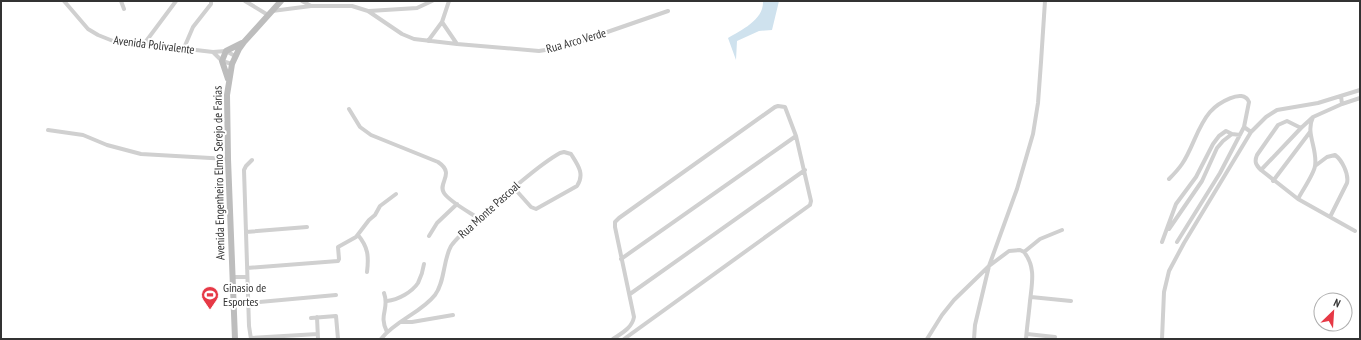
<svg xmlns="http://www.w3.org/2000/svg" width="1361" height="340" viewBox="0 0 1361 340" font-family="'PT Sans Narrow',sans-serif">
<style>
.water{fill:#cfe2ee}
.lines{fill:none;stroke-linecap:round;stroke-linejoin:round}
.street{stroke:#d0d0d0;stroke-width:4}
.secondary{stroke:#bdbdbd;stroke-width:6}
.labels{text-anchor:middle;stroke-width:4;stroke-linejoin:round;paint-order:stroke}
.street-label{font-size:12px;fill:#333;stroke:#fff}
.poi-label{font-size:12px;fill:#333;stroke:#fff;text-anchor:start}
</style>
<rect width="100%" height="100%" fill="#fff"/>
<!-- water -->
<path class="water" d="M763,1H779L772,30L759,31L737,41L736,60L728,38C741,30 764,20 763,1Z"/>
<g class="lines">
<!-- street -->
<path class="street" d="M64,1L88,29L98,35L113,41L144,44L213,52L226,51L235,56
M121,1L124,9
M245,1L268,15
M302,1L311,6
M272,11L311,6H352L368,11L402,34L414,39L457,44L539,51L564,47L668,11
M369,11L417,8L432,1
M442,22L457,44
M428,41L442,22L449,1
M144,44L176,1
M184,48L193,27L211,4V1
M213,52L222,61L232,64
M1342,104L1360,98
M349,109L360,127L371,135L438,162C456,174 437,183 444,193C450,202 469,212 478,218
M1313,117C1305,133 1318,149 1315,166C1314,174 1302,191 1298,199L1261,170L1301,128L1313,117L1342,104L1341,96
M48,130L83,135L107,145L141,154L228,159
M1315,166L1327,157L1335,155C1342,160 1349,174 1347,183L1330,217
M1261,170C1256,165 1254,162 1257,155L1278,125L1287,121L1301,128
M1169,179C1174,174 1178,170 1182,164C1193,148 1197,127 1210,112C1217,104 1243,87 1249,102L1244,127L1251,132
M1273,181L1310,132
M1298,199L1355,231
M1169,229L1202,181L1217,148L1223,141L1232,134L1240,135
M246,232L307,227
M358,235C368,247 369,256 367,272
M429,236L437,223L457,204
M1162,242L1176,204L1196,177L1213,144L1219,136L1226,131L1232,134
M1177,242L1220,173L1244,127
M1024,252C1036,267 1032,283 1030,301C1029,313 1027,326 1026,339
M621,259L796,136
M247,268L338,261L339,259L338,247L356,237L369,220L375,215L380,206L396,194
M233,277H247
M384,293C390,309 378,314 387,332
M630,294L805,170
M1031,297L1071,301
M387,301C398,300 412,292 418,283C421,277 423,271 424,264
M248,303L336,295
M317,317L318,339
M311,318L336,316L338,339
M401,322H412L453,315
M1027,334L1055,337
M251,338L318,334
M251,339L249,326L244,170L246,166L252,160
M381,339C396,320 421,313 435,295C445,282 443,260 451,246C455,240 461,235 466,230C480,216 496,203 511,190C527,177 542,163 560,153L564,152L571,154C578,165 585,174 577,186L536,209L531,207L514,188
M613,339C622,333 632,328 634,317L615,227V222L619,218L775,107L778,106L785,107L796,136L811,201L810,205L624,339
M927,339L942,315L954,300L989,266L1009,251L1020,250L1024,252L1040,239L1062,230
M974,339L975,325L989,266L1017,189L1033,134L1038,103L1041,62L1045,1
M1162,339L1164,292L1169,271L1184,243L1251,132L1266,117L1277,110L1318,103L1360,90"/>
<!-- secondary -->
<path class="secondary" d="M228,79L222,61L226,51L242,43
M235,339L228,159L227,95L232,64L239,49L244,42L281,1"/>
</g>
<!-- icons -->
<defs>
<symbol id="stadium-pin" viewBox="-11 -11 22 30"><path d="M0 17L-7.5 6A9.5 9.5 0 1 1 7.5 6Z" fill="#e63946" stroke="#fff"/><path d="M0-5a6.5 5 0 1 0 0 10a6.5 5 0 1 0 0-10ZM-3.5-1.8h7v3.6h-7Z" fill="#fff"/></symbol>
</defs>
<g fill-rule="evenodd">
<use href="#stadium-pin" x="200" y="285" width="20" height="27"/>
</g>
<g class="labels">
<!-- street labels -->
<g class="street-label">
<text transform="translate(576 41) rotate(-16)" y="4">Rua Arco Verde</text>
<text transform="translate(154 45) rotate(7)" y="4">Avenida Polivalente</text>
<text transform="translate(219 173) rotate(-91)" y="4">Avenida Engenheiro Elmo Serejo de Farias</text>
<text transform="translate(489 210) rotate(-42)" y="4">Rua Monte Pascoal</text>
</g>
<!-- poi labels -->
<g class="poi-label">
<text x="223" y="292">Ginasio de<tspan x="223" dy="14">Esportes</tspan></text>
</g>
</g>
<!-- border -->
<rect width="1361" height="340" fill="none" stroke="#333333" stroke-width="4"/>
<!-- north arrow -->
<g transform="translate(1333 312) rotate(25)"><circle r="19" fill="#ffffff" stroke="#adadad"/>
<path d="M0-3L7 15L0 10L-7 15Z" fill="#e63946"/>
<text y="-6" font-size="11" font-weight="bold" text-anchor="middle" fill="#333333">N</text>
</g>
</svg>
